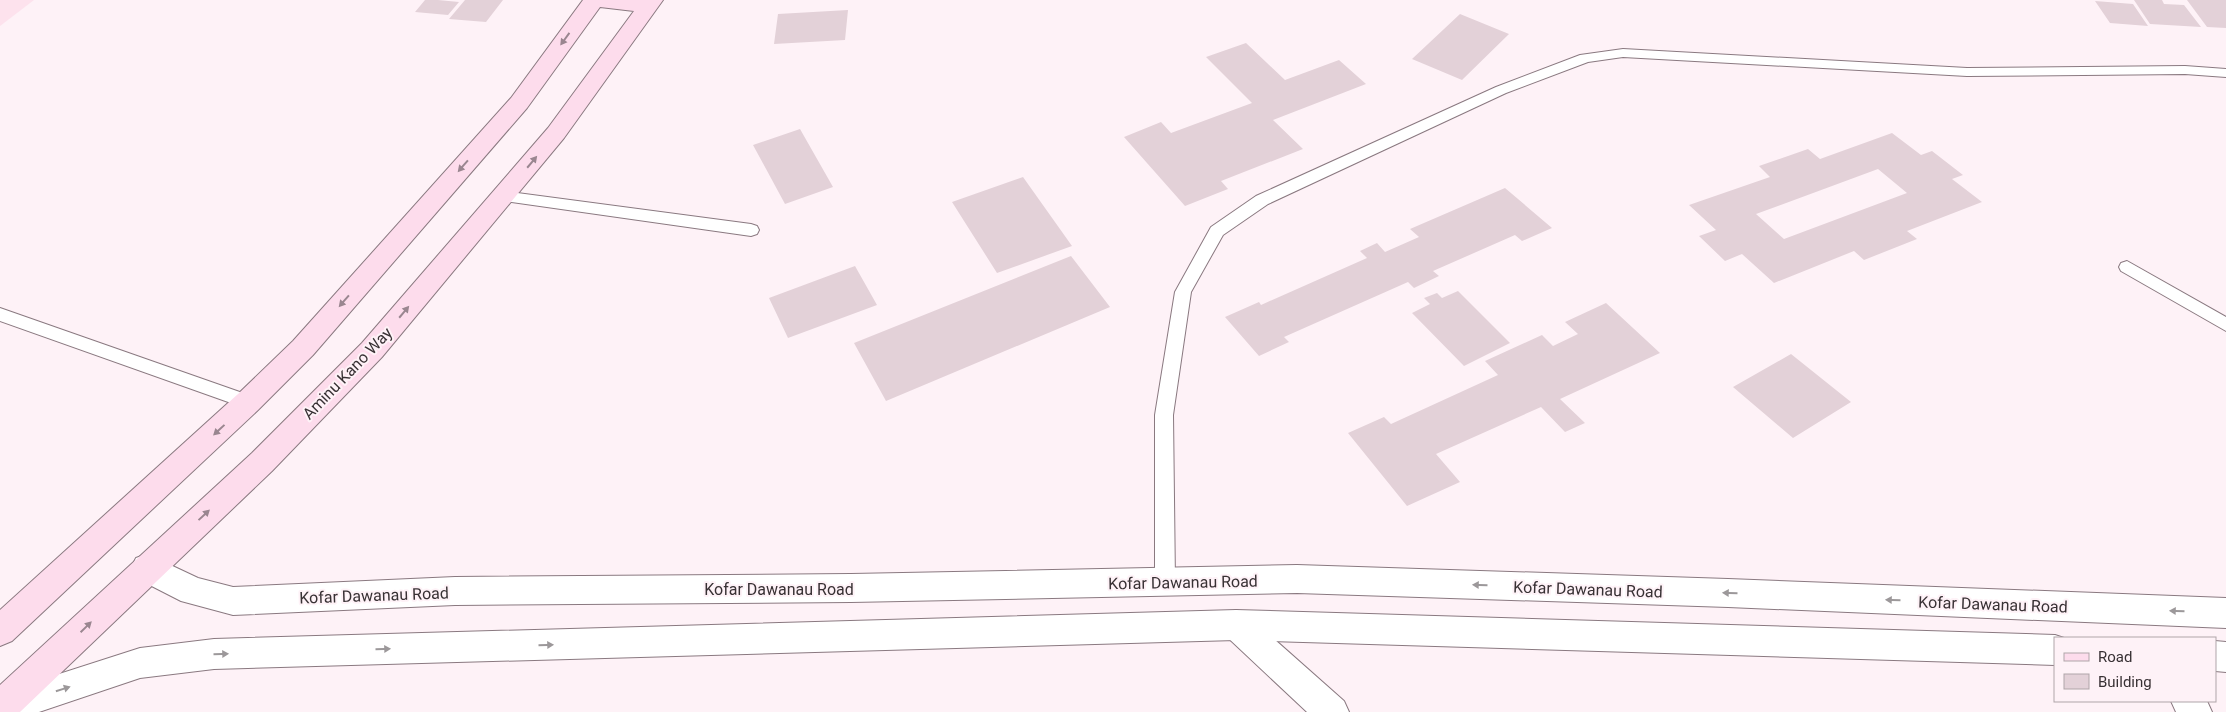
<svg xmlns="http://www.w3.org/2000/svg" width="2226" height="712" viewBox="0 0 2226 712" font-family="Roboto,sans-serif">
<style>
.built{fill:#fde2ed}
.building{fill:#e3d1d8;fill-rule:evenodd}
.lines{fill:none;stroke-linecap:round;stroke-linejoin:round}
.service-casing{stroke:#8a7980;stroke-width:2}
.minor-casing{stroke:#8a7980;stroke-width:2}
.tertiary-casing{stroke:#8a7980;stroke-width:2}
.secondary-casing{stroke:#8a7980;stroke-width:2}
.service{fill:#fff;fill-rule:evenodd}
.minor{fill:#fff;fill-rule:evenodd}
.tertiary{fill:#fff;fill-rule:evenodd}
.secondary{fill:#fddcec;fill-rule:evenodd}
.oneway{fill:#9a8690}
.oneway2{fill:#9c989a}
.labels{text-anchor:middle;stroke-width:4;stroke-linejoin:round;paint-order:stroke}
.street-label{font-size:16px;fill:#383134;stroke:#fef2f7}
</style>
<rect width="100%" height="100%" fill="#fef2f7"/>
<!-- built -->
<path class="built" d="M0,0H34L0,26Z"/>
<!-- building -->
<path class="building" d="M425,0H438L459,2L448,15L415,12Z
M465,0H503L486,22L449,19Z
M2134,0H2162L2164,4L2184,5L2201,27L2150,24Z
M2187,0H2226V28L2207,27Z
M2095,1L2133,4L2148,26L2110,23Z
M848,10L845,40L774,44L778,14Z
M1460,14L1509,34L1462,80L1412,59Z
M1246,43L1285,80L1339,60L1366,84L1273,120L1303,149L1221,181L1228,189L1185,206L1124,137L1161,122L1171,133L1252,103L1206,57Z
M800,129L833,187L785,204L753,145Z
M1892,133L1921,155L1932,151L1963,175L1952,179L1982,202L1907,231L1917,239L1864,260L1854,251L1774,283L1742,254L1725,261L1699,236L1716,230L1689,205L1770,177L1759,166L1808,149L1820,159ZM1878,169L1907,193L1784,239L1756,214Z
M1023,177L1072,246L997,273L952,202Z
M1505,188L1552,228L1522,241L1515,235L1433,271L1439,276L1414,288L1408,282L1284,337L1289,342L1259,356L1225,317L1259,302L1261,305L1367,258L1360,251L1377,243L1385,252L1419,237L1410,229Z
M1071,256L1110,307L886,401L854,343Z
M855,266L877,305L788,338L769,298Z
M1458,291L1510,343L1464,366L1412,313L1430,304L1424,298L1437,293L1442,298Z
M1606,303L1660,353L1560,399L1585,423L1565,432L1541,407L1436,454L1460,482L1407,506L1348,433L1384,417L1391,424L1498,375L1485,361L1542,335L1553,346L1578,334L1565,322Z
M1791,354L1851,402L1793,438L1733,387Z"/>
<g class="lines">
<defs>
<path id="service" d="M1623,49L1967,68L2185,66L2226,69V77L2185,74L1967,76L1623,57L1588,62L1506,93L1268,204L1223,235L1191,292L1173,415L1175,582L1172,588L1165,591L1158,588L1155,582V415L1175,292L1211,227L1256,196L1496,87L1580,55Z
M503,191L751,224L757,226L759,230L757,234L751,236L497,200L495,196L497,192Z
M2127,261L2226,317V331L2121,271L2119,267L2121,263Z
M0,308L254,397L257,402L254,407L248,409L0,321Z"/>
<path id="minor" d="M1236,610L1247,615L1344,701L1349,712H1307L1225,635L1220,625L1225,615Z
M2171,701H2207L2212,712H2176Z"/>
<path id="tertiary" d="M147,554L198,578L233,587L455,577L851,574L1297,565L1728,579L2226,598V628L1728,607L1297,593L851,602L455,605L233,615L181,601L136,578L131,568L136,558Z
M1236,610L2055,635L2064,638H2055V665L1236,640L214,669L140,678L39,712H0V693L140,648L214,639Z
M2215,641L2226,642V672L2215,671Z"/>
<path id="secondary" d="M583,0H663L564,138L382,357L272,471L20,712H0V685L252,453L362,343L548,128L634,11L600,7L527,108L313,355L258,410L12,641L0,646V610L238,394L293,341L511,98Z"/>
</defs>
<!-- service casing -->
<use href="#service" class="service-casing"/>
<!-- minor casing -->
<use href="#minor" class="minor-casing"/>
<!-- tertiary casing -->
<use href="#tertiary" class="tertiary-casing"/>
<!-- secondary casing -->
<use href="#secondary" class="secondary-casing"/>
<!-- service -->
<use href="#service" class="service"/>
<!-- minor -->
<use href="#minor" class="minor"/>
<!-- tertiary -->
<use href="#tertiary" class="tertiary"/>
<!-- secondary -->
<use href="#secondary" class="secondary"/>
</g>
<!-- one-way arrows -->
<defs><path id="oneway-solid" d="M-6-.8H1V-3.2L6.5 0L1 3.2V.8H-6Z" transform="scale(1.25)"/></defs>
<g class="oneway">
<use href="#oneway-solid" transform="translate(565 39) rotate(126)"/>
<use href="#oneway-solid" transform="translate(532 162) rotate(-50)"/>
<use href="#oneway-solid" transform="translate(463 166) rotate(131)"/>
<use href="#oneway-solid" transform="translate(344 301) rotate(131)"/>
<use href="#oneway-solid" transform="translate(404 312) rotate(-50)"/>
<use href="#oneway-solid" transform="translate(219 430) rotate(137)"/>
<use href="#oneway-solid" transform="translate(204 515) rotate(-43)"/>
<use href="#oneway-solid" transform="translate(86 627) rotate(-44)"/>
</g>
<g class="oneway2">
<use href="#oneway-solid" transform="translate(1480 585) rotate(-178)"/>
<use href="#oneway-solid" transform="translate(1730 593) rotate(-178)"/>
<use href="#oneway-solid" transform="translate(1893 600) rotate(-178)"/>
<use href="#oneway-solid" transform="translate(2177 611) rotate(-178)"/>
<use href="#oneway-solid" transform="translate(546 645) rotate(-2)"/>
<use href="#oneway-solid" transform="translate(383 649) rotate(-2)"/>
<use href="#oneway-solid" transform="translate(221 654) rotate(-2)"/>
<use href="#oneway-solid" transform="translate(63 689) rotate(-18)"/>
</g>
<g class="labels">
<!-- street labels -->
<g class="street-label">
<text transform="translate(347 373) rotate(-46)" y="6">Aminu Kano Way</text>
<text transform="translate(1183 582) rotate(-1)" y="6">Kofar Dawanau Road</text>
<text x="779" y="595">Kofar Dawanau Road</text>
<text transform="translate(1588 589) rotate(2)" y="6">Kofar Dawanau Road</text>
<text transform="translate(374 595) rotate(-2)" y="6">Kofar Dawanau Road</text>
<text transform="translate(1993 604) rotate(2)" y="6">Kofar Dawanau Road</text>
</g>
</g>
<!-- legend -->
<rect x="2054" y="637" width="162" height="65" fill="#fef2f7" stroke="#afa5a9"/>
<rect x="2064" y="653" width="25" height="8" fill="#fddcec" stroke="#afa5a9"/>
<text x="2098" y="662" font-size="15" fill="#383134">Road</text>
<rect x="2064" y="674" width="25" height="15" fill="#e3d1d8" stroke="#afa5a9"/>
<text x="2098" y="687" font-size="15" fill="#383134">Building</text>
</svg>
